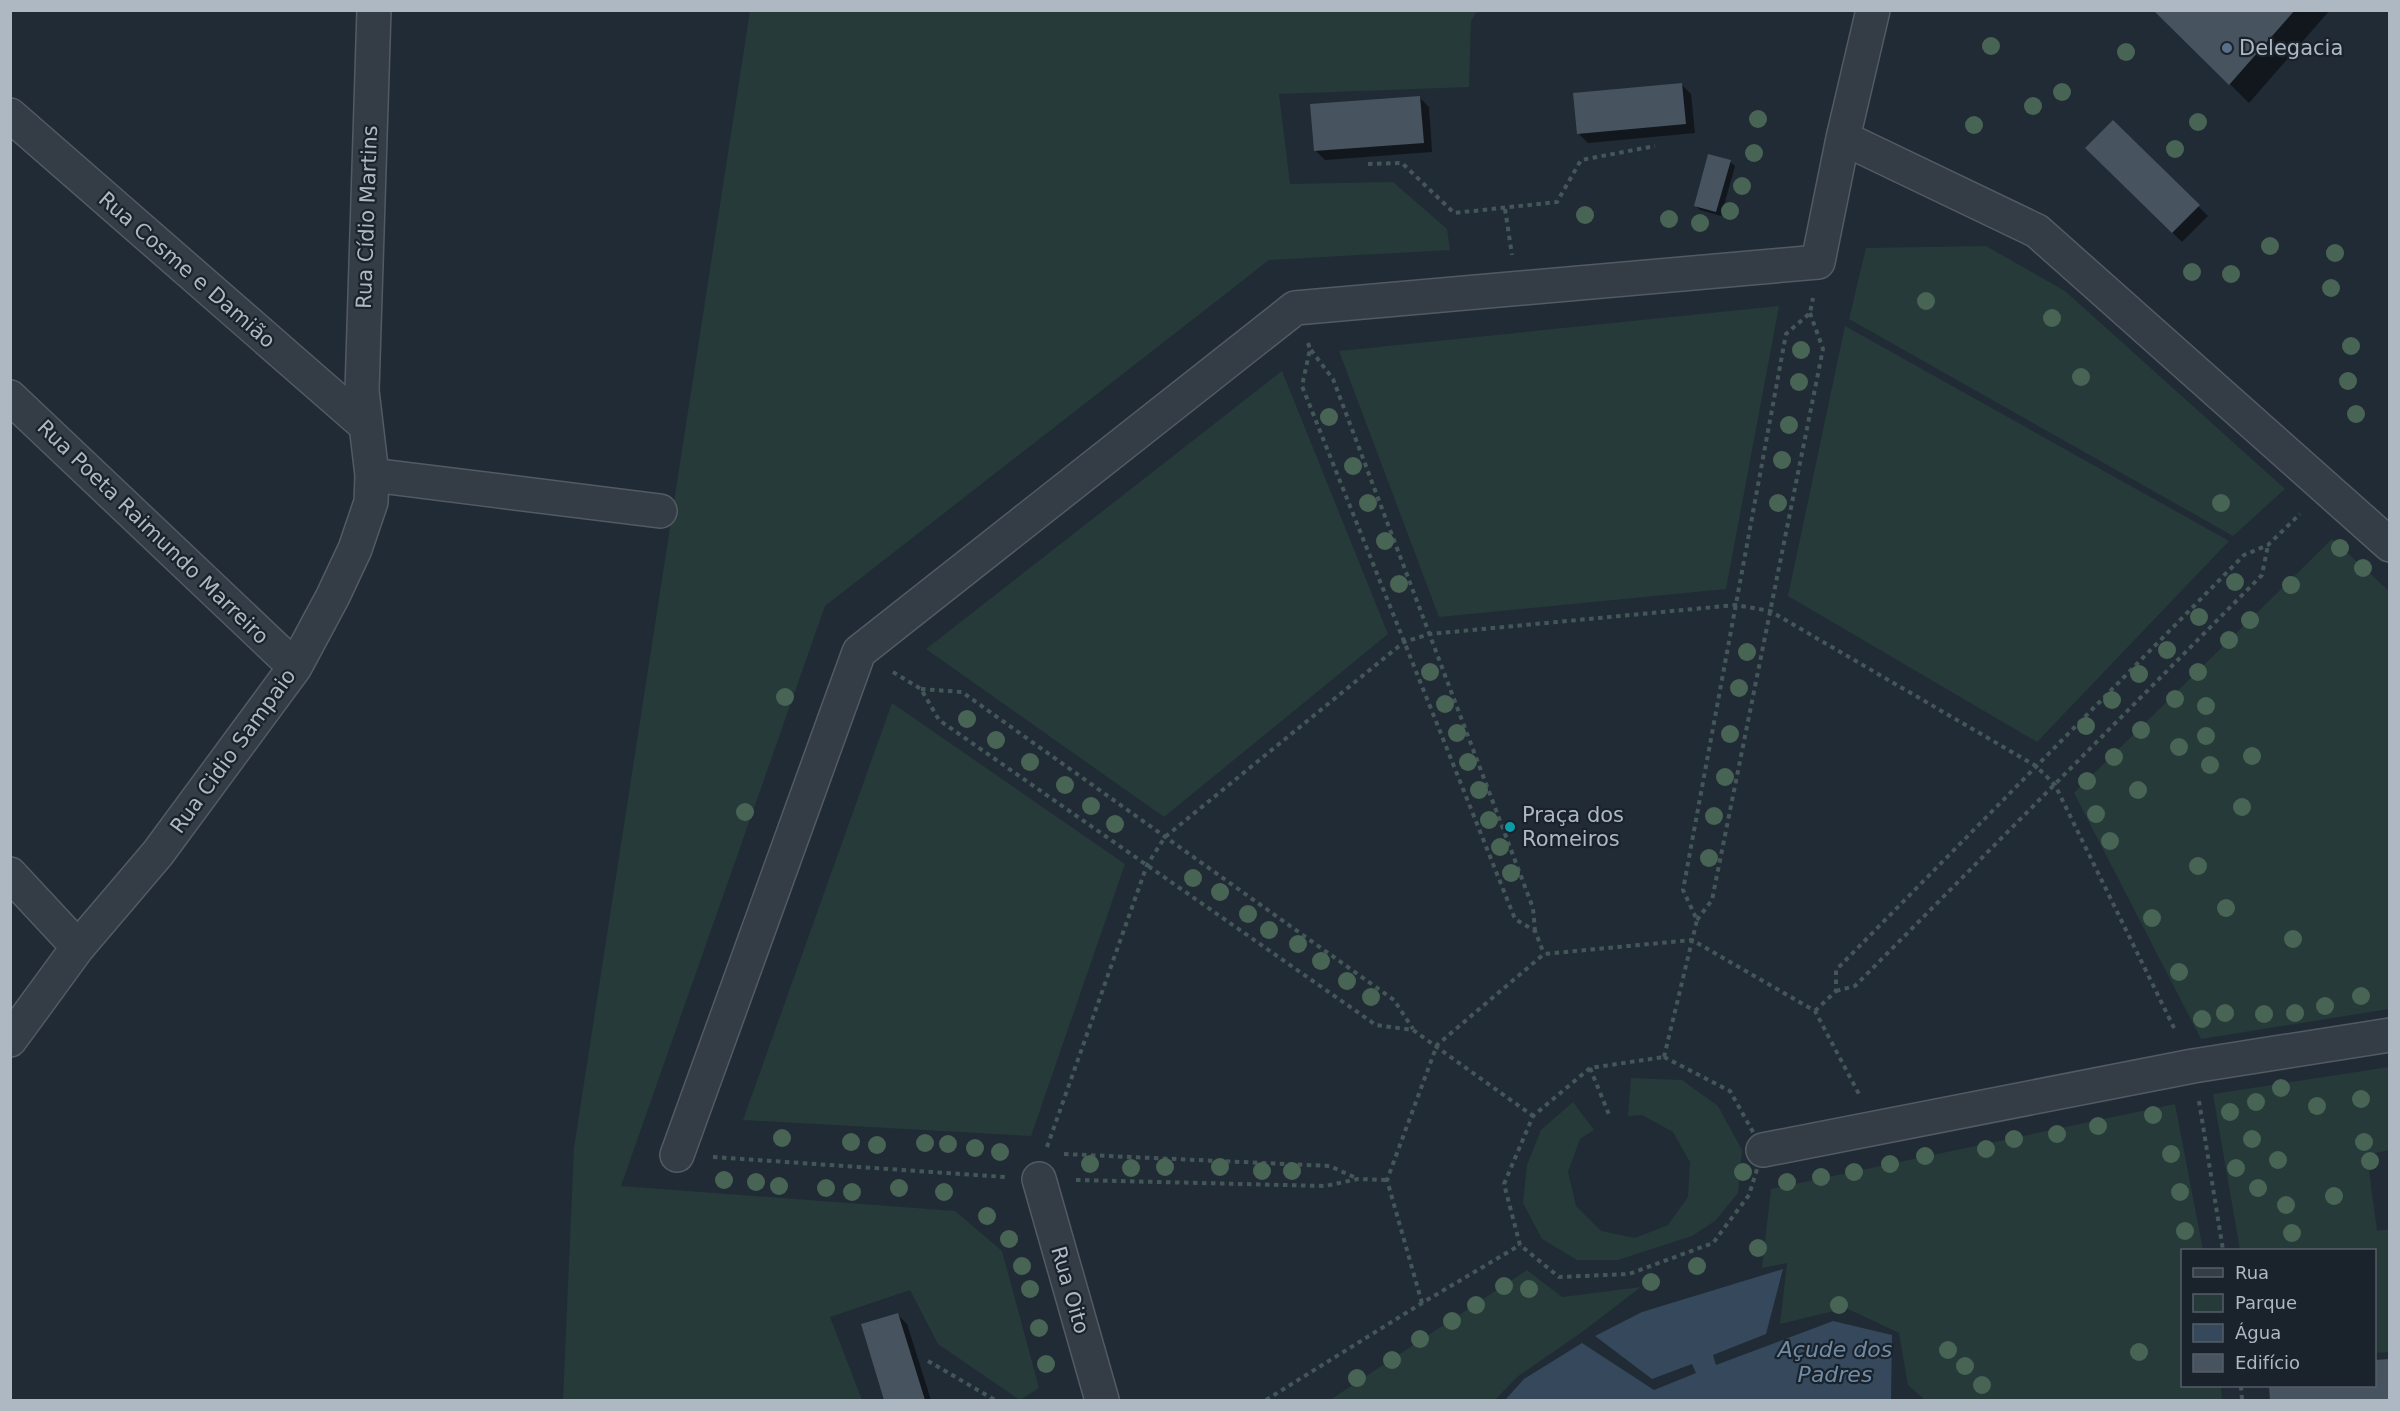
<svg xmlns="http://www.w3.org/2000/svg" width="2400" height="1411" viewBox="0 0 2400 1411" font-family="'DejaVu Sans',sans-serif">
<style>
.green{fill:#263a39}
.water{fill:#35485c}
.shadow{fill:#0007}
.building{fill:#47535f}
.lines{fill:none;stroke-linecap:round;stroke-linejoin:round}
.street-casing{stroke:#525b64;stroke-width:36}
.path{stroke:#445758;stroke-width:4;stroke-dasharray:4.5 4.5;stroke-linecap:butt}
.street{stroke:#343d46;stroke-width:33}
.tree{fill:#486454}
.service-dot{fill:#5c6f8a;stroke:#1a222b;stroke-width:2}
.culture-dot{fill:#0f9aa8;stroke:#1a222b;stroke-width:2}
.labels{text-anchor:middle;stroke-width:4.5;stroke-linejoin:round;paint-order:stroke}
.poi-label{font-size:21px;fill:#aeb8c3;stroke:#1a222b;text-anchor:start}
.street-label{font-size:21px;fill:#aeb8c3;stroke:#1a222b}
.water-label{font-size:22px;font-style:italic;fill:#708ba5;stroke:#1a222b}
</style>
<rect width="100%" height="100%" fill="#212b35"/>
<!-- green -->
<path class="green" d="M750,11H1477L1471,21L1469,87L1279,94L1290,184L1393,182L1447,229L1450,250L1269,260L825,606L621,1186L955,1211L1002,1251L1039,1388L1020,1400L938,1344L910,1290L830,1317L862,1400H563L574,1148Z
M1986,246L2065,291L2285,489L2233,536L1849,319L1866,248Z
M1779,306L1726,589L1439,617L1339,351Z
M1845,326L2229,541L2037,742L1788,596Z
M1282,371L1388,634L1164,817L926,649Z
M2332,539L2389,591V1009L2201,1039L2074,793Z
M892,703L1125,864L1031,1136L743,1120Z
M2389,1067V1150L2367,1155L2377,1231L2390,1229L2389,1352L2375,1353L2374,1250H2240L2213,1094Z
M1631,1078L1682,1080L1718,1106L1742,1150L1738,1193L1715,1221L1692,1236L1618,1260H1577L1542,1239L1523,1203L1527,1165L1541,1130L1573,1102L1594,1130L1580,1139L1568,1172L1576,1206L1601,1231L1635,1238L1668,1225L1688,1197L1690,1162L1673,1132L1642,1115L1628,1116Z
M2175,1104L2203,1250H2182V1386H2221L2222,1400H1925L1908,1385L1899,1333L1846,1308L1780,1324L1787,1263L1762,1268L1771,1189Z
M1527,1270L1562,1297L1641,1287L1582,1332L1517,1377L1495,1400H1330Z"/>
<!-- water -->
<path class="water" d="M1783,1269L1766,1334L1713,1355L1716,1365L1833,1321L1892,1335L1891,1400H1505L1524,1379L1582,1343L1654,1390L1696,1373L1692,1364L1652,1379L1595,1336L1642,1312Z"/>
<!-- shadow -->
<path class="shadow" d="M2155,10H2330L2249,103Z
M1681,84L1691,94L1695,133L1588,143L1578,133Z
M1419,97L1429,107L1432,152L1325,160L1315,150Z
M2113,122L2208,216L2182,242L2087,148Z
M1730,162L1735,166L1721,216L1700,210L1695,205Z
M898,1315L907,1324L931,1400H886L863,1325Z
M2390,1361V1400H2271L2270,1386H2374Z"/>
<!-- building -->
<path class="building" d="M2153,10H2295L2229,85Z
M1682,83L1686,124L1577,134L1573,93Z
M1420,96L1424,143L1314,151L1310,104Z
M2113,120L2200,205L2172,233L2085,148Z
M1708,154L1731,160L1716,212L1694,206Z
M898,1313L925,1400H884L861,1324Z
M2390,1359V1400H2270L2269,1386H2374V1360Z"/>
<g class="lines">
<defs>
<path id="street" d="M10,115L364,424
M1843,138L2037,231L2390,545
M10,397L295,667
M372,475L660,511
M10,874L78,947
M10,1040L78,947L158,853L295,667L333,596L355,549L371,502L372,475L362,391L374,10
M1763,1150L2193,1066L2390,1035
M677,1155L859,652L1295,308L1818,262L1843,138L1873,10
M1039,1179L1102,1400"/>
</defs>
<!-- street casing -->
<use href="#street" class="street-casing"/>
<!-- path -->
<path class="path" d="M1368,164L1402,163L1454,213L1557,202L1581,160L1655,146
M1505,209L1512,255
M1308,343L1310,349L1302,386L1515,919L1535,931L1544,954
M1311,350L1333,379L1533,908L1535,931
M893,672L921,689L939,720L1376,1025L1413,1030L1533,1116
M921,689L962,692L1394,1000L1413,1029
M1697,920L1712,900L1823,349L1810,313
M1836,991L1855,986L2262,575L2268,545
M1815,1011L1836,991V970L2244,555L2268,545L2300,514
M1664,1057L1697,920L1683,890L1786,334L1810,313L1813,298
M1664,1057L1730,1091L1763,1150L1749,1195L1713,1243L1629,1274L1559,1277L1520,1245L1504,1184L1533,1116L1590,1068Z
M1590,1068L1610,1117
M2199,1101L2223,1250
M1047,1147L1147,865L1165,837L1404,642L1430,634L1736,605L1770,611L2036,766L2055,785L2176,1032
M1064,1154L1330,1166L1356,1178
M713,1157L1005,1177
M1076,1180L1325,1186L1358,1179L1387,1180
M1422,1303L1387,1180L1437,1045L1544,954L1692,940L1815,1011L1860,1096
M928,1361L995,1400
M2241,1386L2242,1400
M1266,1400L1422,1303L1520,1245"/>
<!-- street -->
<use href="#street" class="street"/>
</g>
<!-- trees -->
<g class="tree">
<circle cx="1991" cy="46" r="9"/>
<circle cx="2126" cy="52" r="9"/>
<circle cx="2062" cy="92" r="9"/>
<circle cx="2033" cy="106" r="9"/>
<circle cx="1758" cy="119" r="9"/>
<circle cx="2198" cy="122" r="9"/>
<circle cx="1974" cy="125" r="9"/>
<circle cx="2175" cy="149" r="9"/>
<circle cx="1754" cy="153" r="9"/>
<circle cx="1742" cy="186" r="9"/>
<circle cx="1730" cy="211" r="9"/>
<circle cx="1585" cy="215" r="9"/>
<circle cx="1669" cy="219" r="9"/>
<circle cx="1700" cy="223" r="9"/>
<circle cx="2270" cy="246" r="9"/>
<circle cx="2335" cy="253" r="9"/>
<circle cx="2192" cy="272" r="9"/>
<circle cx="2231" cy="274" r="9"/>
<circle cx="2331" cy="288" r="9"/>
<circle cx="1926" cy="301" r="9"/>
<circle cx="2052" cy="318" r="9"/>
<circle cx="2351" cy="346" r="9"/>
<circle cx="1801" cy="350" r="9"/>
<circle cx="2081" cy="377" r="9"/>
<circle cx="2348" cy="381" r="9"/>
<circle cx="1799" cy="382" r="9"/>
<circle cx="2356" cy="414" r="9"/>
<circle cx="1329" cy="417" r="9"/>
<circle cx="1789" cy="425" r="9"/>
<circle cx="1782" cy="460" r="9"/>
<circle cx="1353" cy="466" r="9"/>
<circle cx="1368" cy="503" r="9"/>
<circle cx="1778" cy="503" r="9"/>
<circle cx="2221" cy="503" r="9"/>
<circle cx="1385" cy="541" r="9"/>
<circle cx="2340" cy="548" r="9"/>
<circle cx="2363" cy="568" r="9"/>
<circle cx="2235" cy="582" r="9"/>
<circle cx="1399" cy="584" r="9"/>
<circle cx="2291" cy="585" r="9"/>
<circle cx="2199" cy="617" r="9"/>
<circle cx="2250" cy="620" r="9"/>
<circle cx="2229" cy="640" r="9"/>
<circle cx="2167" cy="650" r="9"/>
<circle cx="1747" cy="652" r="9"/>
<circle cx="1430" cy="672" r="9"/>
<circle cx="2198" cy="672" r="9"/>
<circle cx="2139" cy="674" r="9"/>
<circle cx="1739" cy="688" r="9"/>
<circle cx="785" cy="697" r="9"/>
<circle cx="2175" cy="699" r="9"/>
<circle cx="2112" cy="700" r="9"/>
<circle cx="1445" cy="704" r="9"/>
<circle cx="2206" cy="706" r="9"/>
<circle cx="967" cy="719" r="9"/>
<circle cx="2086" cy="726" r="9"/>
<circle cx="2141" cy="730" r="9"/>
<circle cx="1457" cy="733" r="9"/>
<circle cx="1730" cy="734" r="9"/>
<circle cx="2206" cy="736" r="9"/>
<circle cx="996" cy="740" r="9"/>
<circle cx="2179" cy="747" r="9"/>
<circle cx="2252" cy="756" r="9"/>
<circle cx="2114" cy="757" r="9"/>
<circle cx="1030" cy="762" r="9"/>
<circle cx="1468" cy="762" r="9"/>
<circle cx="2210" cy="765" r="9"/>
<circle cx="1725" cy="777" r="9"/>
<circle cx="2087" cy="781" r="9"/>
<circle cx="1065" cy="785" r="9"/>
<circle cx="1479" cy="790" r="9"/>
<circle cx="2138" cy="790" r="9"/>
<circle cx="1091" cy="806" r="9"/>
<circle cx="2242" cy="807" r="9"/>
<circle cx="745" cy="812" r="9"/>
<circle cx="2096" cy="814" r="9"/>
<circle cx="1714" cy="816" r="9"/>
<circle cx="1489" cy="820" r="9"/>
<circle cx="1115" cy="824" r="9"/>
<circle cx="2110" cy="841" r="9"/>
<circle cx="1500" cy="847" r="9"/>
<circle cx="1709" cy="858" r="9"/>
<circle cx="2198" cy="866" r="9"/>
<circle cx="1511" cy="873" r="9"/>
<circle cx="1193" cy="878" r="9"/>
<circle cx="1220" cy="892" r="9"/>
<circle cx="2226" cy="908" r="9"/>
<circle cx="1248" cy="914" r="9"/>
<circle cx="2152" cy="918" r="9"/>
<circle cx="1269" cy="930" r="9"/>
<circle cx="2293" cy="939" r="9"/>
<circle cx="1298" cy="944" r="9"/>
<circle cx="1321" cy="961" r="9"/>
<circle cx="2179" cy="972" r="9"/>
<circle cx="1347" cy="981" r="9"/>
<circle cx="2361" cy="996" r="9"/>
<circle cx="1371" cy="997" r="9"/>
<circle cx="2325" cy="1006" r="9"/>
<circle cx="2225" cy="1013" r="9"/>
<circle cx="2295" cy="1013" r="9"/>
<circle cx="2264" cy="1014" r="9"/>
<circle cx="2202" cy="1019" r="9"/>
<circle cx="2281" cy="1088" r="9"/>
<circle cx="2361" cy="1099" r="9"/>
<circle cx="2256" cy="1102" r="9"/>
<circle cx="2317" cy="1106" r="9"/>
<circle cx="2230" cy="1112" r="9"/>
<circle cx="2153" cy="1115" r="9"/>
<circle cx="2098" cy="1126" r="9"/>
<circle cx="2057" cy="1134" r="9"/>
<circle cx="782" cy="1138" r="9"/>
<circle cx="2014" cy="1139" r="9"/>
<circle cx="2252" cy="1139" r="9"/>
<circle cx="851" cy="1142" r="9"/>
<circle cx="2364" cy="1142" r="9"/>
<circle cx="925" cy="1143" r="9"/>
<circle cx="948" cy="1144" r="9"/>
<circle cx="877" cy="1145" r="9"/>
<circle cx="975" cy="1148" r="9"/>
<circle cx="1986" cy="1149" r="9"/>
<circle cx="1000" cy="1152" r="9"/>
<circle cx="2171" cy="1154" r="9"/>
<circle cx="1925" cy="1156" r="9"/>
<circle cx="2278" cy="1160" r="9"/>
<circle cx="2370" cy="1161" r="9"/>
<circle cx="1090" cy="1164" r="9"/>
<circle cx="1890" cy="1164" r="9"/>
<circle cx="1165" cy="1167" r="9"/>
<circle cx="1220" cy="1167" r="9"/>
<circle cx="1131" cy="1168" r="9"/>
<circle cx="2236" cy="1168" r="9"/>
<circle cx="1262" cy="1171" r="9"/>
<circle cx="1292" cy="1171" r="9"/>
<circle cx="1743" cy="1172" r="9"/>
<circle cx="1854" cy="1172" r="9"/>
<circle cx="1821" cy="1177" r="9"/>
<circle cx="724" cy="1180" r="9"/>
<circle cx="756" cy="1182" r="9"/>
<circle cx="1787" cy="1182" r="9"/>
<circle cx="779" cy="1186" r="9"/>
<circle cx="826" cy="1188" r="9"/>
<circle cx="899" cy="1188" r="9"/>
<circle cx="2258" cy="1188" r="9"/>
<circle cx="852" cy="1192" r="9"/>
<circle cx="944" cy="1192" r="9"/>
<circle cx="2180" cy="1192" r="9"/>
<circle cx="2334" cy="1196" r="9"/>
<circle cx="2286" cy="1205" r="9"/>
<circle cx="987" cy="1216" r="9"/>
<circle cx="2185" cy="1231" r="9"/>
<circle cx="2292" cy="1233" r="9"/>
<circle cx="1009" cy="1239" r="9"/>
<circle cx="1758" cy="1248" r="9"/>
<circle cx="1022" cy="1266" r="9"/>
<circle cx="1697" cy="1266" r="9"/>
<circle cx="1651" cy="1282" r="9"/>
<circle cx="1504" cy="1286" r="9"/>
<circle cx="1030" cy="1289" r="9"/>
<circle cx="1529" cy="1289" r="9"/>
<circle cx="1476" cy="1305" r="9"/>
<circle cx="1839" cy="1305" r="9"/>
<circle cx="1452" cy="1321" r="9"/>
<circle cx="1039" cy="1328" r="9"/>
<circle cx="1420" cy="1339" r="9"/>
<circle cx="1948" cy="1350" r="9"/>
<circle cx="2139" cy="1352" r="9"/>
<circle cx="1392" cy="1360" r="9"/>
<circle cx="1046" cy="1364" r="9"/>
<circle cx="1965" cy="1366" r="9"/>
<circle cx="1357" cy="1378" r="9"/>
<circle cx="1982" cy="1385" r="9"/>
</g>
<!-- markers -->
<circle class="service-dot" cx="2227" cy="48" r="6"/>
<circle class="culture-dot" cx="1510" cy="827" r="6"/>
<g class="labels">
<!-- poi labels -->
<g class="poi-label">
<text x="2239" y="55">Delegacia</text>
<text x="1522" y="822">Praça dos<tspan x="1522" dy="24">Romeiros</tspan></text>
</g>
<!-- street labels -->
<g class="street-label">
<text transform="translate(367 217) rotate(-88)" y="7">Rua Cídio Martins</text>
<text transform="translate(187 270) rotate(41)" y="7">Rua Cosme e Damião</text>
<text transform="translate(153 532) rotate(44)" y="7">Rua Poeta Raimundo Marreiro</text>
<text transform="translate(233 751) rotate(-54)" y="7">Rua Cidio Sampaio</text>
<text transform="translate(1070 1290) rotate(74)" y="7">Rua Oito</text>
</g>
<!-- water labels -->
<g class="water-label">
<text x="1835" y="1357">Açude dos<tspan x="1835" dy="25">Padres</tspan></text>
</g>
</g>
<!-- border -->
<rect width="2400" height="1411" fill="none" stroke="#aeb8c3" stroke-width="24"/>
<!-- legend -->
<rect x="2181" y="1249" width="195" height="138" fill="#1a222b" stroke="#555e68" stroke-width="1.5"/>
<rect x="2193" y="1268" width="30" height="9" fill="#343d46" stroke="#555e68" stroke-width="1.5"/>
<text x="2235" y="1279" font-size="18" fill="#aeb8c3">Rua</text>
<rect x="2193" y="1294" width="30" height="18" fill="#263a39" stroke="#555e68" stroke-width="1.5"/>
<text x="2235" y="1309" font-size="18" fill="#aeb8c3">Parque</text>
<rect x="2193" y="1324" width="30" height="18" fill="#35485c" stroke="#555e68" stroke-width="1.5"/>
<text x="2235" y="1339" font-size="18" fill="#aeb8c3">Água</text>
<rect x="2193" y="1354" width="30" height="18" fill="#47535f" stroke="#555e68" stroke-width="1.5"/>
<text x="2235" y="1369" font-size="18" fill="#aeb8c3">Edifício</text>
</svg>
